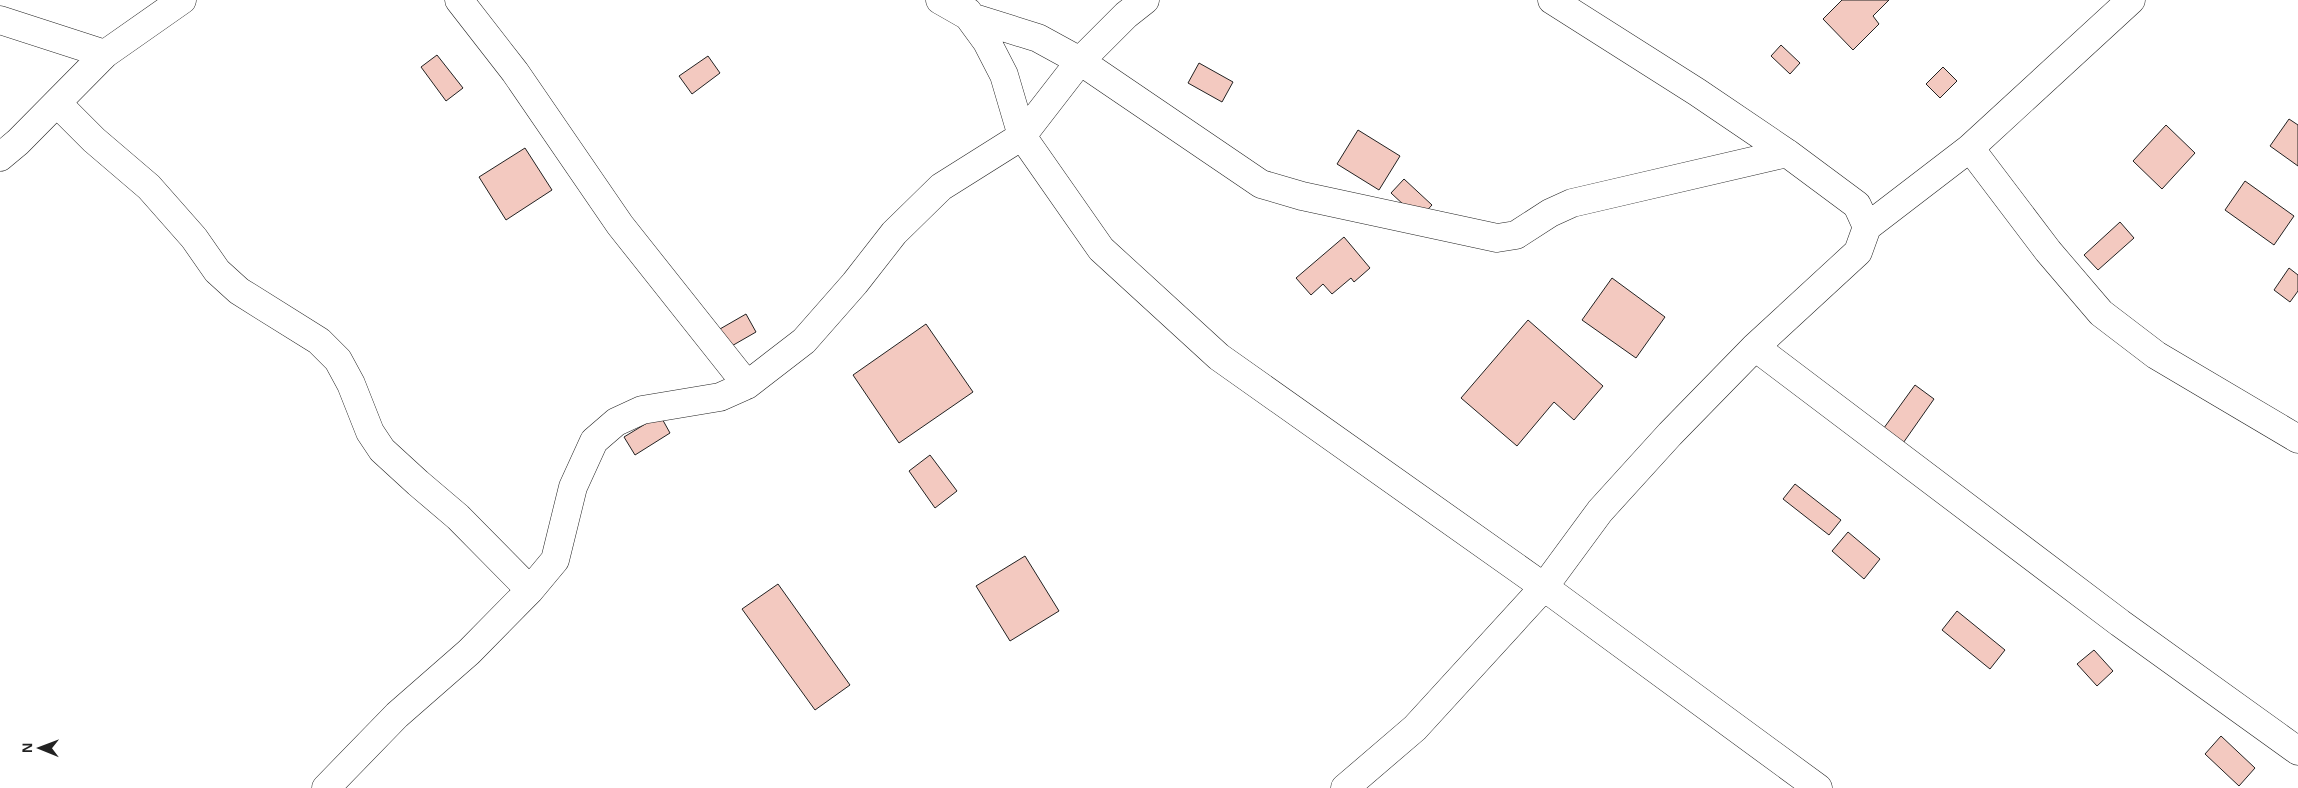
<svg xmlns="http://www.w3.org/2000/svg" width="2298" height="788" viewBox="0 0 2298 788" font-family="Arial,sans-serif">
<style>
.building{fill:#f3c9c0;stroke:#222}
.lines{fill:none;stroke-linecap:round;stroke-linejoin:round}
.minor-casing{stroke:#222;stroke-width:29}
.minor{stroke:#fff;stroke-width:28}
</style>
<rect width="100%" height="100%" fill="#fff"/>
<!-- building -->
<path class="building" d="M1842,0H1889L1873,16L1879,24L1853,50L1823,19Z
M1781,45L1800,63L1790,74L1771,56Z
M437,55L463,88L446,101L421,67Z
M708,56L720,73L692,94L679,76Z
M1199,63L1233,82L1222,102L1188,83Z
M1943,67L1957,81L1940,98L1926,84Z
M2289,119L2298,125V166L2270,146Z
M2166,125L2195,153L2162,189L2133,161Z
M1358,130L1400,156L1379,190L1337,164Z
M525,148L552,190L506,220L479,177Z
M1404,179L1432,205L1419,219L1391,193Z
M2245,181L2294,216L2274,245L2225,210Z
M2120,222L2134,238L2098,270L2084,255Z
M1344,237L1370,268L1354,282L1351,278L1332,294L1323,284L1311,295L1296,278Z
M2289,268L2298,275V291L2290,302L2274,290Z
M1612,278L1665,317L1636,358L1582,320Z
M746,314L756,332L723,351L713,333Z
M1528,320L1603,386L1574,420L1554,402L1517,446L1461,398Z
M926,324L973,392L899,443L853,375Z
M1915,385L1934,399L1901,446L1881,432Z
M660,415L670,433L635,455L624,437Z
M930,455L957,491L935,508L909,471Z
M1795,484L1841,520L1829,535L1783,499Z
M1848,532L1880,559L1864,579L1832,551Z
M1025,556L1059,611L1010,641L976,586Z
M778,584L850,685L815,710L742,609Z
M1957,611L2005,650L1990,669L1942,630Z
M2094,650L2113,671L2097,686L2077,664Z
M2221,736L2255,768L2239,786L2205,754Z"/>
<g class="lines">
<defs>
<path id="minor" d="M459,0L515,72L620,225L747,385
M940,0L968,16L987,42L1004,75L1022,136L1101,249L1219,357L1544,587L1818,788
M1552,0L1697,92L1787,153L1857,205L1867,227
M968,12V16L1038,38L1080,61L1261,184L1302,196L1497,238L1516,235L1550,213L1572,203L1787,153
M0,20L105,54
M57,103L94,140L149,187L194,238L217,271L239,291L319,341L338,360L351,384L370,432L382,450L418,483L458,517L530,590
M1970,148L2048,251L2101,313L2156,355L2298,439
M0,157L18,142L105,54L182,0
M1755,347L2120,623L2298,751
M326,788L397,715L469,652L530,590L555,560L573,487L594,441L616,422L642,410L720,397L747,385L804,341L855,283L894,233L941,187L1022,136L1080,61L1126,15L1145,0
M1345,788L1415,728L1544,587L1600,511L1670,434L1755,347L1858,252L1867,227L1970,148L2131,0"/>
</defs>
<!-- minor casing -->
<use href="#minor" class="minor-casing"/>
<!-- minor -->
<use href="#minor" class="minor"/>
</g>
<!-- north arrow -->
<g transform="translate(40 748) rotate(271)" stroke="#ffffff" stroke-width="4" paint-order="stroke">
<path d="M0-4L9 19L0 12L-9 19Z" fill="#222222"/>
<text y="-8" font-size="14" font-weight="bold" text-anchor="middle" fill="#222222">N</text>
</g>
</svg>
